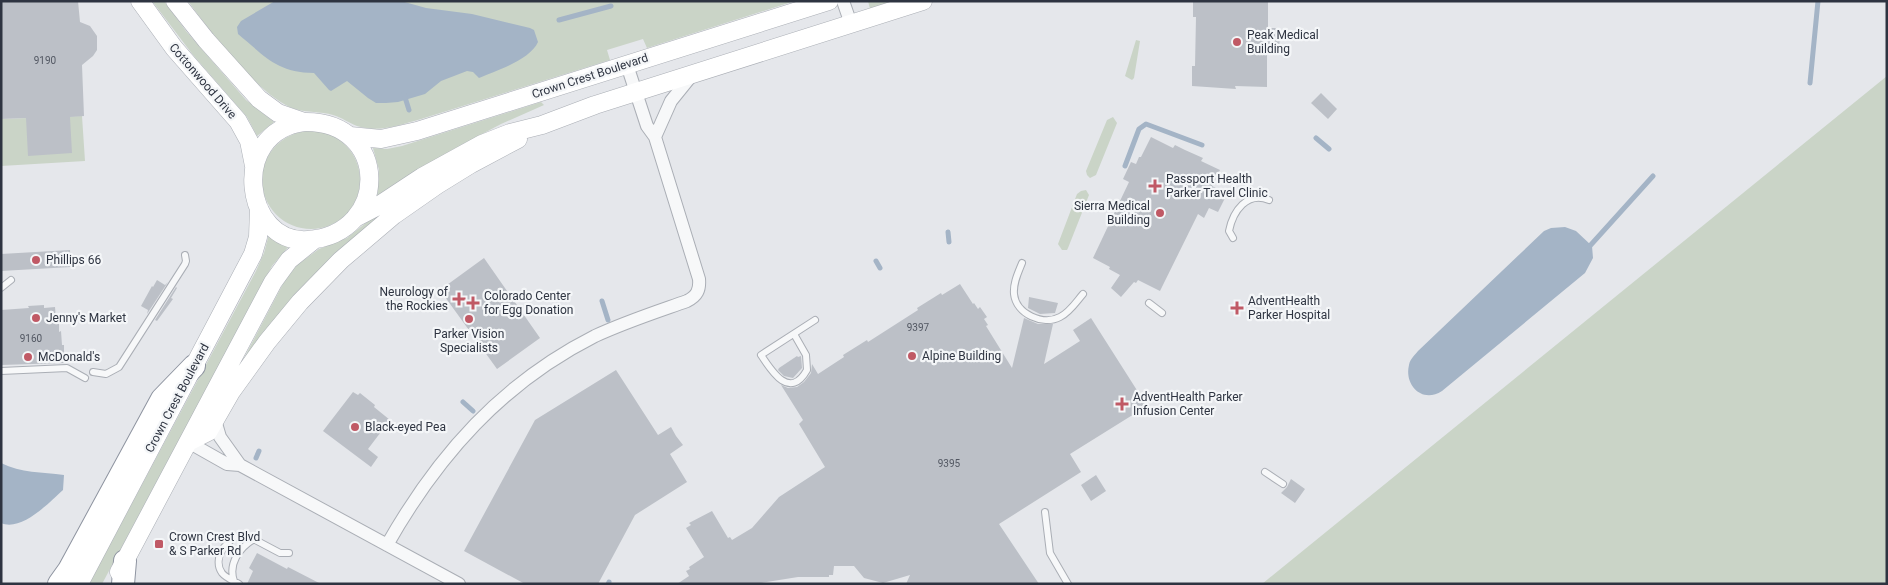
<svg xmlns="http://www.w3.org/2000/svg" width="1888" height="585" viewBox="0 0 1888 585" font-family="Roboto,sans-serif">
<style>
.green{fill:#cad4c7}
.water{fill:#a4b4c6}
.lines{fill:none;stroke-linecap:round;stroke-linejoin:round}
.stream{stroke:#a4b4c6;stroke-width:5}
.building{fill:#bcc0c7}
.lane-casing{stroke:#aaaeb5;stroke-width:8}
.street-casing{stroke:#aaaeb5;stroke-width:14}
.secondary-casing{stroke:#aaaeb5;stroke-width:19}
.highway-casing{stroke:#8e94a0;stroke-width:24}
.lane{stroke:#f7f8f9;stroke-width:6}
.street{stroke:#f7f8f9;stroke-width:12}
.secondary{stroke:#fff;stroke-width:18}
.highway{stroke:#fff;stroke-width:22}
.poi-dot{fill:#c05965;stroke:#f4f6f8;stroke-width:2}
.labels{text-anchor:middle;stroke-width:4.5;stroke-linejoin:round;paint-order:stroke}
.number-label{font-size:10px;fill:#525762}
.poi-label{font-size:12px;fill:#2e3441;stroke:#f4f6f8;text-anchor:start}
.street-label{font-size:12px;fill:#2e3441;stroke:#f4f6f8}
</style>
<rect width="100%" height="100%" fill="#e5e7eb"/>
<!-- green -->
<path class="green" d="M152,1H164L186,31L246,100L274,122L257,136L247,117L193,55Z
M188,1H795L647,48L643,39L607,50L610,60L421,119C399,125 380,133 357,126C349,123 341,117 333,115C321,111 307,113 295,109C260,98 210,31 188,1Z
M868,1H894L870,9Z
M1136,40L1140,41L1134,78L1132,80L1125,76Z
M1887,76V584H1262Z
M541,102L544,105L501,124L450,151L377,199L379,170L373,148L387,149L402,146Z
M82,116L85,161L1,166V119Z
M1113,117L1117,123L1096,175L1090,178L1087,175L1086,171L1107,120Z
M262 180a49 49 0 1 1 98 0a49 49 0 1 1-98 0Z
M1086,190L1089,195L1068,248L1067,250H1062L1058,244L1077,194L1081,191Z
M387,209L235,375L284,282L297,265L319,249L347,238L382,210Z
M269,234L289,245V246L272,266L102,584H89L256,271L264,253Z"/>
<!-- water -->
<path class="water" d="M275,1H401L426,8L472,14L530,28L534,30L538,42C530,60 496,71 479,78L473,72L467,71L441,81L425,94L398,102L386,103H376L368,98L347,81L331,91L329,90L314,73C276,72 266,57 238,34L237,27L241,21Z
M1565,227L1576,231L1592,246L1593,258L1585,273L1442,391C1422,404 1404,385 1409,365C1410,359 1415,355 1418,351L1544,231L1551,228Z
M1,463C21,473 42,472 64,475L63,490C49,503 21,532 1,523Z"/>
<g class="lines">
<!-- stream -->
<path class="stream" d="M559,20L611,6
M1810,83L1818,1
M404,94L409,110
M1316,138L1329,149
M1125,166L1139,129L1146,124L1202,145
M948,232L949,242
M1588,248L1653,176
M876,261L880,268
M602,301L608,320
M463,402L473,411
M256,458L259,451
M608,584L609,582"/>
</g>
<!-- building -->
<path class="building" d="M1,1H78L80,22L90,26L97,36V50L93,56L82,65L84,116L70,117L72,153L28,156L26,118L1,119Z
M1193,1H1268V28H1280L1279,54H1267V87L1235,86L1236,89L1192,86V66H1195L1196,17H1193Z
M1321,93L1337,109L1328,119L1311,103Z
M1151,137L1173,148L1175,145L1185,150L1203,158L1201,161L1220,170L1212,186L1227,194L1218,212L1209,208L1204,218L1198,214L1160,291L1138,280L1136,283L1134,282L1121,297L1111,288L1120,275L1109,269L1110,267L1093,258L1129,182L1123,179L1131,162L1136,164L1139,157H1141Z
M70,250L71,267L1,271V254Z
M484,258L540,338L497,369L440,290Z
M157,280L165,285L168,282L147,314L148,310L141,306L152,286L153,287Z
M960,284L973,304L974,303L978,309L980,307L987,317L984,319L988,325L986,326L1012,368L1024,318L1038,324H1053L1044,364L1080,341L1073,330L1091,318L1147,406L1070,454L1081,472L999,524L1039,584H906L910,575L883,583L864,578L854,566H834L833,575H829V577H798L755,584H677L689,576L686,571L690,569L689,567L704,557L686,528L691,525L689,523L712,511L728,538L730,537L732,540L752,528L779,497L825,467L799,424L803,420L781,385L788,388L797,387L804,382L811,373L812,364L818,374L844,357L843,355L867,340L868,342L918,310L917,308L941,293L942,295Z
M176,287L177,288L171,298L173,299L157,321L155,320Z
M1029,297L1058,303L1055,313L1040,314L1028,308Z
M44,305V308L55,307L56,319L59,318V332L61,331L62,345H64V363L1,365V310L29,308L28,306Z
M797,356L798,357L801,356L802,368L793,378L784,376L778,370L779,368Z
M616,370L658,435L671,427L676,436L683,445L670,454L687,482L635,515L598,584H525L464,551L535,420Z
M353,392L358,395L360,393L375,405L374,407L390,420L368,449L378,457L371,467L323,431Z
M1096,475L1106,491L1091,501L1081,485Z
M1291,479L1305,489L1295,503L1281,493L1287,487Z
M257,553L287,569L288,567L321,584H247L253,571L249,568Z"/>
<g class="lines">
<defs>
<path id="lane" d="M1233,238L1229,231C1233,211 1247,191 1269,200
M1022,263C1018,273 1013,283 1014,294C1016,314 1043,326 1060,317C1070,312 1076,302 1083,294
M1,288L11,280
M1149,303L1162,313
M794,334L806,355L807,370C790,400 772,372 761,355L815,320
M1,371L67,368L85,378
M93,372L106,374L119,367L185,264L186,261L185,255
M1265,472L1283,484
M1045,512L1050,553L1068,584
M234,581C228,564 239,548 254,539
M239,584C234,581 226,578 222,573C211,558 229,534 246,535L280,553H289"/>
<path id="street" d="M843,1L851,24
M655,137L671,101L692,75
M215,420L220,437L240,465
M188,442L227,464L240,465L459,584
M387,545C438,455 502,383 595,336C625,322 656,312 687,301C697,296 700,290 699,279L655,137L647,126L627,65"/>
<path id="secondary" d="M140,1L174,48L238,121L249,141L254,166
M175,1L206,40L259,99L278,113L304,122
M304,122C390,120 391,234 308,240C244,245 228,132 304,122Z
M350,136L381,139L417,131L829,1
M355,218L378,206L422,177L482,144L510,133L542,125L595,105L923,1
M188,442L208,432L231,392L267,342L300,302L341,260L394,215L437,185L471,164L518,139
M119,572L273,282L289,260L315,239
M79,584L253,254L258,237L259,208"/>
<path id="highway" d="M59,584L69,570L162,399L194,366
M123,584L125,561"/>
</defs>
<!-- lane casing -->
<use href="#lane" class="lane-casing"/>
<!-- street casing -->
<use href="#street" class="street-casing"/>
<!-- secondary casing -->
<use href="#secondary" class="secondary-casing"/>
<!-- highway casing -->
<use href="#highway" class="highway-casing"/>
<!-- lane -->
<use href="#lane" class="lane"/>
<!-- street -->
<use href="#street" class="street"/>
<!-- secondary -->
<use href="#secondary" class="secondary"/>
<!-- highway -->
<use href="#highway" class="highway"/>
</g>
<!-- markers -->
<g class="poi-dot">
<circle cx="1237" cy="42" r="5"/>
<path d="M1152.5 178.5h5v5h5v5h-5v5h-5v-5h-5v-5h5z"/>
<circle cx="1160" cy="213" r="5"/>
<circle cx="36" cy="260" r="5"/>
<path d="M456.5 291.5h5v5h5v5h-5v5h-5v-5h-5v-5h5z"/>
<path d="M470.5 295.5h5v5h5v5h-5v5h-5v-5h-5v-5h5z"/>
<path d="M1234.5 300.5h5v5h5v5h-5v5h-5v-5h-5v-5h5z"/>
<circle cx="36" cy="318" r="5"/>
<circle cx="469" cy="319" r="5"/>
<circle cx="912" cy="356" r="5"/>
<circle cx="28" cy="357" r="5"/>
<path d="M1119.5 396.5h5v5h5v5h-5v5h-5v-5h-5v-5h5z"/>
<circle cx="355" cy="427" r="5"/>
<rect x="154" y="539" width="10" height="10" rx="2.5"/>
</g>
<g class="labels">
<!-- number labels -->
<g class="number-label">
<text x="45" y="64">9190</text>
<text x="918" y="331">9397</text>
<text x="31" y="342">9160</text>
<text x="949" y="467">9395</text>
</g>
<!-- poi labels -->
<g class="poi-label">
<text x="1247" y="39">Peak Medical<tspan x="1247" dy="14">Building</tspan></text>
<text x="1166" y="183">Passport Health<tspan x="1166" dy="14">Parker Travel Clinic</tspan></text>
<text x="1150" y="210" text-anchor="end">Sierra Medical<tspan x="1150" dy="14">Building</tspan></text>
<text x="46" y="264">Phillips 66</text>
<text x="448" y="296" text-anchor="end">Neurology of<tspan x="448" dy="14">the Rockies</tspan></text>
<text x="484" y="300">Colorado Center<tspan x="484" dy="14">for Egg Donation</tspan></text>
<text x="1248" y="305">AdventHealth<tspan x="1248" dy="14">Parker Hospital</tspan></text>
<text x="46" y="322">Jenny's Market</text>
<text x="469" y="338" text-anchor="middle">Parker Vision<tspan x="469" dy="14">Specialists</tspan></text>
<text x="922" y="360">Alpine Building</text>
<text x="38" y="361">McDonald's</text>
<text x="1133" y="401">AdventHealth Parker<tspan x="1133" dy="14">Infusion Center</tspan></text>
<text x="365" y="431">Black-eyed Pea</text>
<text x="169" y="541">Crown Crest Blvd<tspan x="169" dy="14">&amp; S Parker Rd</tspan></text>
</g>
<!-- street labels -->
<g class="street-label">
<text transform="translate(590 76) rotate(-18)" y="4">Crown Crest Boulevard</text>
<text transform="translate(203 81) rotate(49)" y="4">Cottonwood Drive</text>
<text transform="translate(177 398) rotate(-62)" y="4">Crown Crest Boulevard</text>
</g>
</g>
<!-- border -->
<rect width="1888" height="585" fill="none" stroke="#2e3441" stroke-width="5"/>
</svg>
